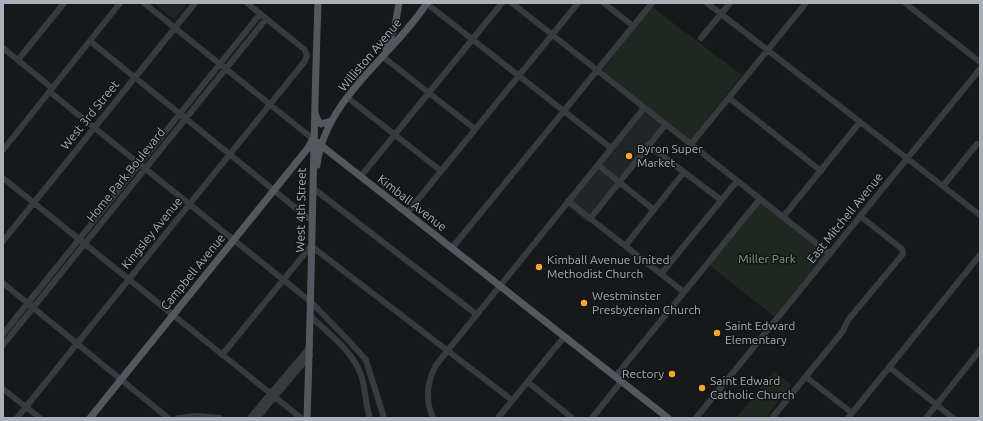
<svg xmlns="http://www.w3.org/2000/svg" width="983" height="421" viewBox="0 0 983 421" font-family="Ubuntu,sans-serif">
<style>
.built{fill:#232427}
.green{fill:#1f2820}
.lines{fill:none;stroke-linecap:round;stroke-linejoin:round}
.minor{stroke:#383a3f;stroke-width:6}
.major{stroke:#54575e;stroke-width:7}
.poi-dot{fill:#faa730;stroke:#121315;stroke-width:1.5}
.labels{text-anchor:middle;stroke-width:3;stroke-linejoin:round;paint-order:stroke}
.street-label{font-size:12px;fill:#a9b0ba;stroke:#121315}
.poi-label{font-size:12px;fill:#a9b0ba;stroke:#121315;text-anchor:start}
.park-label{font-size:12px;fill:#80a67f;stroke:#121315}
</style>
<rect width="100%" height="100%" fill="#17181a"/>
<!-- built -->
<path class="built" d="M153,3H187L174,19Z
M647,107L665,120L587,222L567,206Z"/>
<!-- green -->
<path class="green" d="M652,7L742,75L690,140L602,70Z
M761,201L826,254L775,317L709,265Z
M774,371L792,385L765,418H736Z"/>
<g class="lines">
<!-- minor -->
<path class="minor" d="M144,3L313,139
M426,3L611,148
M512,3L830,254
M604,3L633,26
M707,3L980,215
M905,3L980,62
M701,38L730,3
M90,41L313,222
M3,48L52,88
M382,56L475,129
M18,60L64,3
M50,92L311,302L349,341L366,360L384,418
M348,98L441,171
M729,98L821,171
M691,144L806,3
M648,145L721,200
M3,150L120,3
M598,165L654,210
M361,176L502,3
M3,178L301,418
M943,186L977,144
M314,189L476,314
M568,201L684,292
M407,213L578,3
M783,217L860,122
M590,219L666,124
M3,241L195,3
M625,246L684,172
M452,248L652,3
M661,274L737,181
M3,283L168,418
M310,316C328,333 353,351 361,375C366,389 365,404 370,418
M3,334L260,14
M3,345L266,19
M222,355L311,246L512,400
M889,367L953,418
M615,377L760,199
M806,377L852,413
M528,382L572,418
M3,389L40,418
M17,418L305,61L307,55L305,50L247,3
M178,418L197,416L220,418
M250,418L310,347
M257,418L310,355
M433,418C425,400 427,382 436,365L644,108
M498,418L564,337
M592,418L621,382
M696,418L980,69
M772,418L843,331L848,320L903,254L902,249L860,216
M848,418L980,255
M926,418L980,350"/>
<!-- major -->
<path class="major" d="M386,49L395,26L399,3
M315,113L317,119L321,124L331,121
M313,139L668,418
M317,165C325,98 393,56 427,3
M90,418L308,148L312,140
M307,418C312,280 313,141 318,3"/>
</g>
<!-- markers -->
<g class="poi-dot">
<circle cx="629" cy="156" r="4"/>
<circle cx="539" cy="267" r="4"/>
<circle cx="584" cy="303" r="4"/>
<circle cx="717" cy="333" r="4"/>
<circle cx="672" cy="374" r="4"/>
<circle cx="702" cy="388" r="4"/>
</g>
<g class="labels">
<!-- street labels -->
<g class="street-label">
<text transform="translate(370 55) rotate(-50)" y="4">Williston Avenue</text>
<text transform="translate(90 115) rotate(-51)" y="4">West 3rd Street</text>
<text transform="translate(126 175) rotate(-51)" y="4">Home Park Boulevard</text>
<text transform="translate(412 203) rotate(38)" y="4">Kimball Avenue</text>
<text transform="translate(301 210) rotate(-89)" y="4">West 4th Street</text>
<text transform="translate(845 218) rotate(-51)" y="4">East Mitchell Avenue</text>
<text transform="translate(152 233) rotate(-51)" y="4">Kingsley Avenue</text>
<text transform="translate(193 272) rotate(-51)" y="4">Campbell Avenue</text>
</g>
<!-- poi labels -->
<g class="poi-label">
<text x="637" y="153">Byron Super<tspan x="637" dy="14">Market</tspan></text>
<text x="547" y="264">Kimball Avenue United<tspan x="547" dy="14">Methodist Church</tspan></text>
<text x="592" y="300">Westminster<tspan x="592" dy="14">Presbyterian Church</tspan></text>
<text x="725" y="330">Saint Edward<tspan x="725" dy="14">Elementary</tspan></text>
<text x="664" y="378" text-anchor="end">Rectory</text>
<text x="710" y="385">Saint Edward<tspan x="710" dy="14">Catholic Church</tspan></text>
</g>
<!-- park labels -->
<g class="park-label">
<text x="767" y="263">Miller Park</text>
</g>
</g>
<!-- border -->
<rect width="983" height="421" fill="none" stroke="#a9b0ba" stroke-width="8"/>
</svg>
